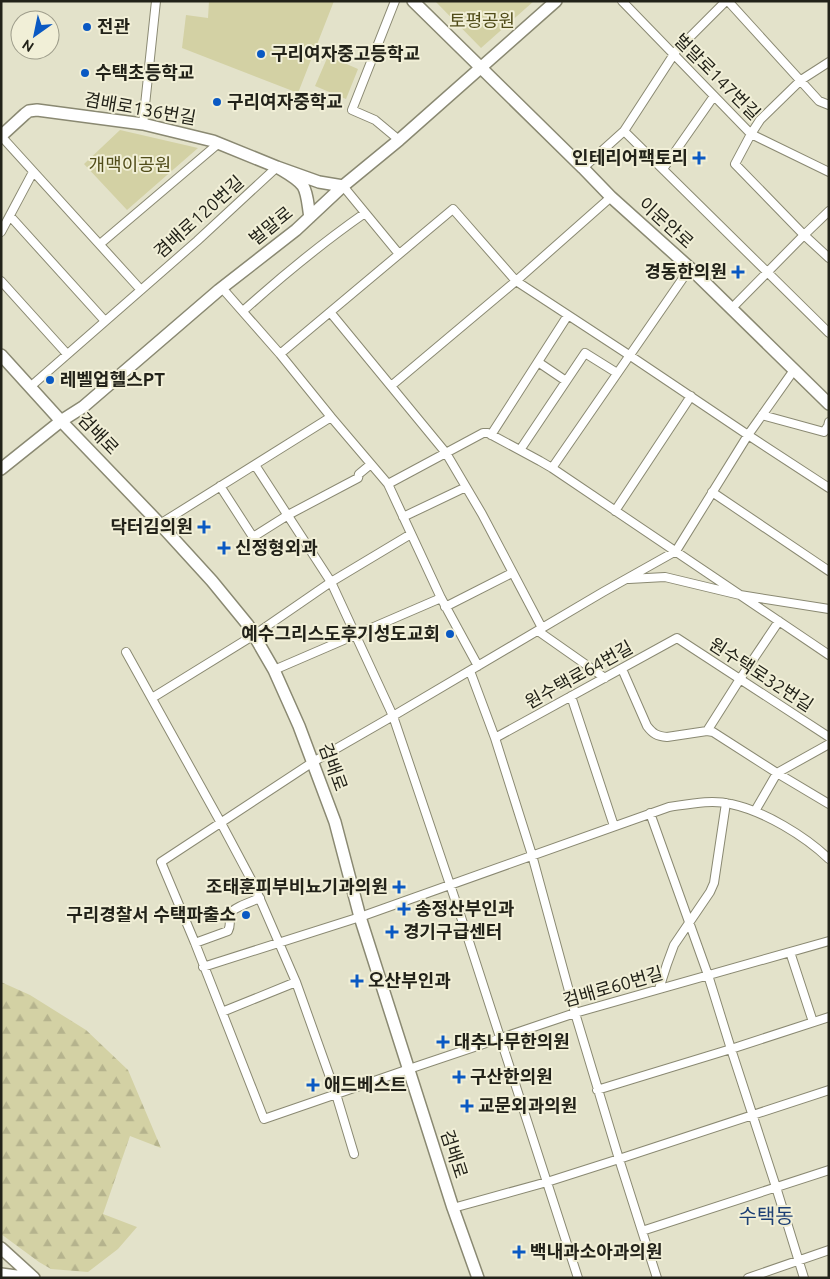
<svg xmlns="http://www.w3.org/2000/svg" width="830" height="1279" viewBox="0 0 830 1279" font-family="Ubuntu,'Noto Sans KR',sans-serif">
<style>
.green{fill:#d3d1a4}
.forest{fill:url(#forest-firs)}
.lines{fill:none;stroke-linecap:round;stroke-linejoin:round}
.street-casing{stroke:#8a8972;stroke-width:10}
.secondary-casing{stroke:#8a8972;stroke-width:14}
.street{stroke:#fff;stroke-width:8}
.secondary{stroke:#fff;stroke-width:11}
.poi-dot{fill:#0a59c3;stroke:#f1efd7;stroke-width:2}
.labels{text-anchor:middle;stroke-width:4;stroke-linejoin:round;paint-order:stroke}
.park-label{font-size:18px;fill:#514d1a;stroke:#f1efd7}
.poi-label{font-size:18px;font-weight:bold;fill:#222219;stroke:#f1efd7;text-anchor:start}
.street-label{font-size:18px;fill:#222219;stroke:#f1efd7}
.quarter-label{font-size:20px;fill:#1c3f74;stroke:#f1efd7}
</style>
<defs>
<pattern id="forest-firs" width="22" height="20" patternUnits="userSpaceOnUse" patternTransform="scale(1.25)"><rect width="22" height="20" fill="#d3d1a4"/><path d="M5 1l3.5 6h-7zM16 11l3.5 6h-7z" fill="#b5b38d"/></pattern>
</defs>
<rect width="100%" height="100%" fill="#e3e2ca"/>
<!-- green -->
<path class="green" d="M209,1H334L298,93L182,48L186,15L208,18Z
M435,1H534L481,48Z
M328,56L358,69L346,99L315,86Z
M120,130L198,148L127,210L84,164Z"/>
<!-- forest -->
<path class="forest" d="M1,982L30,995L86,1030L128,1070L161,1148L130,1136L103,1214L137,1227L118,1249L88,1272L51,1269L39,1262L1,1234Z"/>
<g class="lines">
<defs>
<path id="street" d="M395,1L352,110L375,120L399,140
M622,1L751,134L829,172
M728,1L819,101L829,105
M143,124L156,1
M624,131L829,333
M1,136L141,290
M583,168L624,131L676,51L726,1
M663,169L714,96
M343,186L399,254
M829,211L804,235L829,258
M10,216L105,321
M1,232L33,172
M100,244L219,143
M1,281L67,354
M222,288L280,354L331,417L388,484L441,598L478,666
M732,308L804,235L735,164L751,134L760,120L801,80L829,62
M243,311C282,276 322,243 365,213
M330,312L446,453L482,514L542,628
M280,354L453,209L516,281L629,355L748,435L829,488
M538,362L566,381
M794,370L748,435L676,551L603,592L393,716L313,762L161,862L195,943L264,1119L409,1069L575,1013L829,941
M391,386L516,281L611,197
M30,387L197,241L277,167
M762,415L824,432L828,426L829,422
M491,435L568,315
M520,450L585,353L617,373
M255,465L331,582L393,716L464,926L578,1278
M552,468L829,655
M388,484L483,433H488L540,461L552,468L690,268
M220,486L253,537L288,515L358,478L359,474L371,464
M712,492L829,571
M615,511L691,396
M403,517L466,487
M160,524L331,417
M629,579L665,577L740,595L829,609
M445,607L512,573
M538,631L605,678
M126,652L221,823L253,883L296,982L336,1094L354,1154
M622,669L647,726C653,734 657,736 667,737L707,731L713,732L777,773L829,804
M274,670L441,598
M470,671L495,738L532,855L575,1013L619,1159L829,1090
M571,696L614,826
M152,698L254,635L331,582L411,534
M707,731L740,679L779,621
M495,738L677,638L829,737
M755,811L777,773L829,744
M195,943L228,931C232,923 228,921 230,914C232,908 253,901 260,898
M790,952L813,1022
M203,967L360,917L669,807C689,804 712,799 731,804C764,811 805,836 829,859
M659,989L667,964L674,945L710,892L714,883L726,803
M222,1012L296,982
M597,1090L731,1049L708,975L650,813
M453,1208L547,1182L619,1159L657,1278
M642,1231L829,1170
M748,1278L829,1250
M804,1278L776,1187L731,1049L829,1017"/>
<path id="secondary" d="M413,1L583,168L611,197L690,268L829,404
M1,136L25,114L29,111L37,110L143,124L213,141L277,167
M310,217C308,208 308,194 303,186C297,178 285,172 277,167L319,182L343,186
M1,355L61,421L160,524L212,581L248,625L274,670L299,726L335,822L360,917L453,1208L478,1278
M1,469L61,421L83,407L219,290L296,230L343,186L399,140L556,1
M1,1248L34,1278
M1,1274L32,1278"/>
</defs>
<!-- street casing -->
<use href="#street" class="street-casing"/>
<!-- secondary casing -->
<use href="#secondary" class="secondary-casing"/>
<!-- street -->
<use href="#street" class="street"/>
<!-- secondary -->
<use href="#secondary" class="secondary"/>
</g>
<!-- markers -->
<g class="poi-dot">
<circle cx="87" cy="27" r="5"/>
<circle cx="261" cy="54" r="5"/>
<circle cx="85" cy="73" r="5"/>
<circle cx="217" cy="102" r="5"/>
<path d="M696.5 150.5h5v5h5v5h-5v5h-5v-5h-5v-5h5z"/>
<path d="M735.5 264.5h5v5h5v5h-5v5h-5v-5h-5v-5h5z"/>
<circle cx="50" cy="380" r="5"/>
<path d="M201.5 519.5h5v5h5v5h-5v5h-5v-5h-5v-5h5z"/>
<path d="M221.5 540.5h5v5h5v5h-5v5h-5v-5h-5v-5h5z"/>
<circle cx="450" cy="634" r="5"/>
<path d="M396.5 879.5h5v5h5v5h-5v5h-5v-5h-5v-5h5z"/>
<path d="M401.5 901.5h5v5h5v5h-5v5h-5v-5h-5v-5h5z"/>
<circle cx="246" cy="915" r="5"/>
<path d="M389.5 924.5h5v5h5v5h-5v5h-5v-5h-5v-5h5z"/>
<path d="M354.5 973.5h5v5h5v5h-5v5h-5v-5h-5v-5h5z"/>
<path d="M440.5 1034.5h5v5h5v5h-5v5h-5v-5h-5v-5h5z"/>
<path d="M456.5 1069.5h5v5h5v5h-5v5h-5v-5h-5v-5h5z"/>
<path d="M310.5 1077.5h5v5h5v5h-5v5h-5v-5h-5v-5h5z"/>
<path d="M464.5 1098.5h5v5h5v5h-5v5h-5v-5h-5v-5h5z"/>
<path d="M516.5 1244.5h5v5h5v5h-5v5h-5v-5h-5v-5h5z"/>
</g>
<g class="labels">
<!-- park labels -->
<g class="park-label">
<text x="482" y="27">토평공원</text>
<text x="130" y="171">개맥이공원</text>
</g>
<!-- poi labels -->
<g class="poi-label">
<text x="97" y="33">전관</text>
<text x="271" y="60">구리여자중고등학교</text>
<text x="95" y="79">수택초등학교</text>
<text x="227" y="108">구리여자중학교</text>
<text x="688" y="164" text-anchor="end">인테리어팩토리</text>
<text x="727" y="278" text-anchor="end">경동한의원</text>
<text x="60" y="386">레벨업헬스PT</text>
<text x="193" y="533" text-anchor="end">닥터김의원</text>
<text x="235" y="554">신정형외과</text>
<text x="440" y="640" text-anchor="end">예수그리스도후기성도교회</text>
<text x="388" y="893" text-anchor="end">조태훈피부비뇨기과의원</text>
<text x="415" y="915">송정산부인과</text>
<text x="236" y="921" text-anchor="end">구리경찰서 수택파출소</text>
<text x="403" y="938">경기구급센터</text>
<text x="368" y="987">오산부인과</text>
<text x="454" y="1048">대추나무한의원</text>
<text x="470" y="1083">구산한의원</text>
<text x="324" y="1091">애드베스트</text>
<text x="478" y="1112">교문외과의원</text>
<text x="530" y="1258">백내과소아과의원</text>
</g>
<!-- street labels -->
<g class="street-label">
<text transform="translate(717 77) rotate(45)" y="6">벌말로147번길</text>
<text transform="translate(140 109) rotate(10)" y="6">겸배로136번길</text>
<text transform="translate(199 217) rotate(-42)" y="6">겸배로120번길</text>
<text transform="translate(666 223) rotate(42)" y="6">이문안로</text>
<text transform="translate(271 226) rotate(-39)" y="6">벌말로</text>
<text transform="translate(98 434) rotate(46)" y="6">검배로</text>
<text transform="translate(579 675) rotate(-29)" y="6">원수택로64번길</text>
<text transform="translate(761 675) rotate(33)" y="6">원수택로32번길</text>
<text transform="translate(333 767) rotate(70)" y="6">검배로</text>
<text transform="translate(613 987) rotate(-16)" y="6">검배로60번길</text>
<text transform="translate(454 1154) rotate(72)" y="6">검배로</text>
</g>
<!-- quarter labels -->
<g class="quarter-label">
<text x="766" y="1223">수택동</text>
</g>
</g>
<!-- border -->
<rect width="830" height="1279" fill="none" stroke="#222219" stroke-width="5"/>
<!-- north arrow -->
<g transform="translate(35 35) rotate(213)"><circle r="24" fill="#f1efd7" stroke="#9e9d8b"/>
<path d="M0-4L9 19L0 12L-9 19Z" fill="#0a59c3"/>
<text y="-8" font-size="14" font-weight="bold" text-anchor="middle" fill="#222219">N</text>
</g>
</svg>
